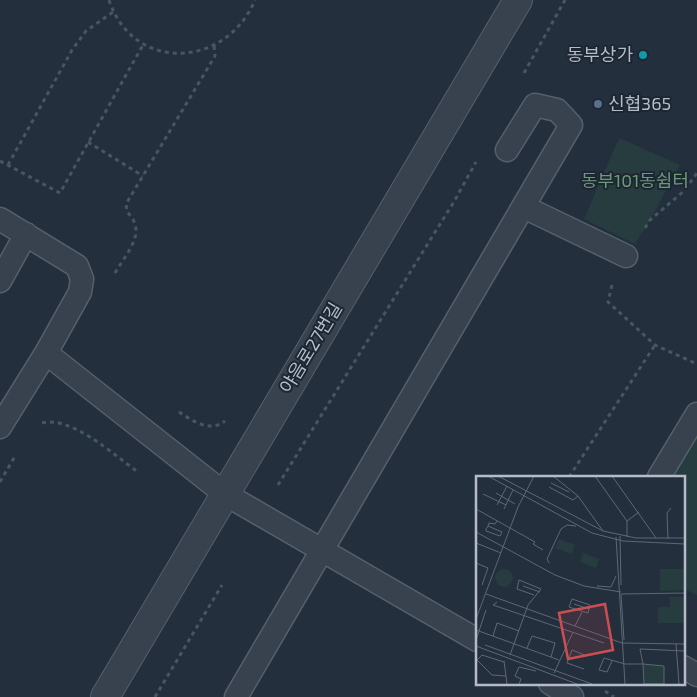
<svg xmlns="http://www.w3.org/2000/svg" width="697" height="697" viewBox="0 0 697 697" font-family="'Exo 2','Noto Sans KR',sans-serif">
<style>
.green{fill:#263c3f}
.lines{fill:none;stroke-linecap:round;stroke-linejoin:round}
.lane-casing{stroke:#565f6c;stroke-width:25}
.street-casing{stroke:#565f6c;stroke-width:30}
.path{stroke:#44595c;stroke-width:3;stroke-dasharray:4 4;stroke-linecap:butt}
.lane{stroke:#38414e;stroke-width:22}
.street{stroke:#38414e;stroke-width:28}
.culture-dot{fill:#0f9aa8;stroke:#1d2633;stroke-width:2}
.service-dot{fill:#5c6f8a;stroke:#1d2633;stroke-width:2}
.labels{text-anchor:middle;stroke-width:4;stroke-linejoin:round;paint-order:stroke}
.poi-label{font-size:18px;fill:#b4bcc9;stroke:#1d2633;text-anchor:end}
.park-label{font-size:18px;fill:#6b9a76;stroke:#1d2633}
.street-label{font-size:18px;fill:#b4bcc9;stroke:#1d2633}
.inset-road{fill:none;stroke:#5e6776;stroke-width:1}
.view{fill:#ce4d50;fill-opacity:0.15;stroke:#ce4d50;stroke-width:2.5}
.inset-edge{fill:none;stroke:#b4bcc9;stroke-width:2.5}
</style>
<rect width="100%" height="100%" fill="#242f3e"/>
<!-- green -->
<path class="green" d="M619,138L680,165L650,220L635,244L584,219Z
M697,413V595L683,588V477H664Z"/>
<g class="lines">
<defs>
<path id="lane" d="M524,207L626,256
M0,219L77,266L82,279L80,292L46,353L0,427
M0,281L26,234
M46,353L225,494L477,640
M659,477L697,414
M683,667L697,675
M550,683L572,697
M236,697L571,125L557,110L535,105L507,150"/>
<path id="street" d="M105,697L518,0"/>
</defs>
<!-- lane casing -->
<use href="#lane" class="lane-casing"/>
<!-- street casing -->
<use href="#street" class="street-casing"/>
<!-- path -->
<path class="path" d="M109,0C133,73 226,69 255,0
M524,73L565,0
M88,142L143,176
M0,161L60,193L144,43
M8,165L72,50L86,31L113,12
M645,228L650,220L684,191L697,173
M115,273C127,252 148,232 127,212L126,204L215,56L214,45
M612,285L608,302L655,345L697,364
M179,412C193,421 210,433 225,421
M42,423C71,415 115,456 138,472
M569,477L655,345
M0,482L15,456
M278,485L455,200L476,162
M605,691L614,697
M155,697L222,585"/>
<!-- lane -->
<use href="#lane" class="lane"/>
<!-- street -->
<use href="#street" class="street"/>
</g>
<!-- markers -->
<circle class="culture-dot" cx="643" cy="55" r="5"/>
<circle class="service-dot" cx="598" cy="104" r="5"/>
<g class="labels">
<!-- poi labels -->
<g class="poi-label">
<text x="633" y="61">동부상가</text>
<text x="608" y="110" text-anchor="start">신협365</text>
</g>
<!-- park labels -->
<g class="park-label">
<text x="635" y="187">동부101동쉼터</text>
</g>
<!-- street labels -->
<g class="street-label">
<text transform="translate(311 348) rotate(-59)" y="6">야음로27번길</text>
</g>
</g>
<!-- overview -->
<g transform="translate(476 476)">
<rect width="209" height="209" fill="#242f3e"/>
<path d="M83,63L99,69L96,78L79,72ZM107,77L123,83L120,92L104,86ZM19 102a9 9 0 1 1 18 0a9 9 0 1 1-18 0ZM184,93H209V114L184,115ZM194,121H209V147H182V131H194ZM167,188L188,190V208H168Z" fill="#263c3f"/>
<path class="inset-road" d="M12,0L116,57L147,65L209,68M22,0L127,55L160,62H209M77,0L102,20L127,55M119,0L151,45V61M136,0L180,62M75,7L93,16M73,11L97,24L102,20M20,17L39,28M7,18L30,29M21,29L31,10M0,33L59,66L57,68L67,74M28,33L37,14M151,45L163,36M12,50L26,56L24,60L10,55V53L12,50L13,47L19,48L21,45M0,56L79,99L108,110L145,116M144,60L145,109M140,61L149,208M192,63L191,37L195,32M0,67L25,77M0,87L12,92L6,109M73,87L71,83L85,53L91,49L100,50M47,110L64,116M121,110L135,111L140,100M10,118L146,167L209,168M145,118L148,164M145,118L209,117M96,123L114,129L112,137L93,131ZM21,126L17,129L128,167M98,128L113,133M0,143L42,31L58,0M99,150L106,136M0,154L83,184M17,160L21,147L43,155M0,164L10,134M200,168L203,208M9,169L116,208M0,170L101,208M51,172L56,160L79,167L75,181M34,179L52,129L65,113L43,104L41,113L58,119M0,183L16,199L30,200M1,184L6,179L28,186M28,185L31,208M136,185L131,196L123,194L128,182L149,188H167L188,190V208H168L167,188L164,173L209,175M91,187L96,174L111,180M91,187L108,193M78,197L97,156M43,208L45,203L39,200L43,191L60,195"/>
<path class="view" d="M129,128L137,174L92,183L83,137Z"/>
<rect width="209" height="209" class="inset-edge"/>
</g>
</svg>
